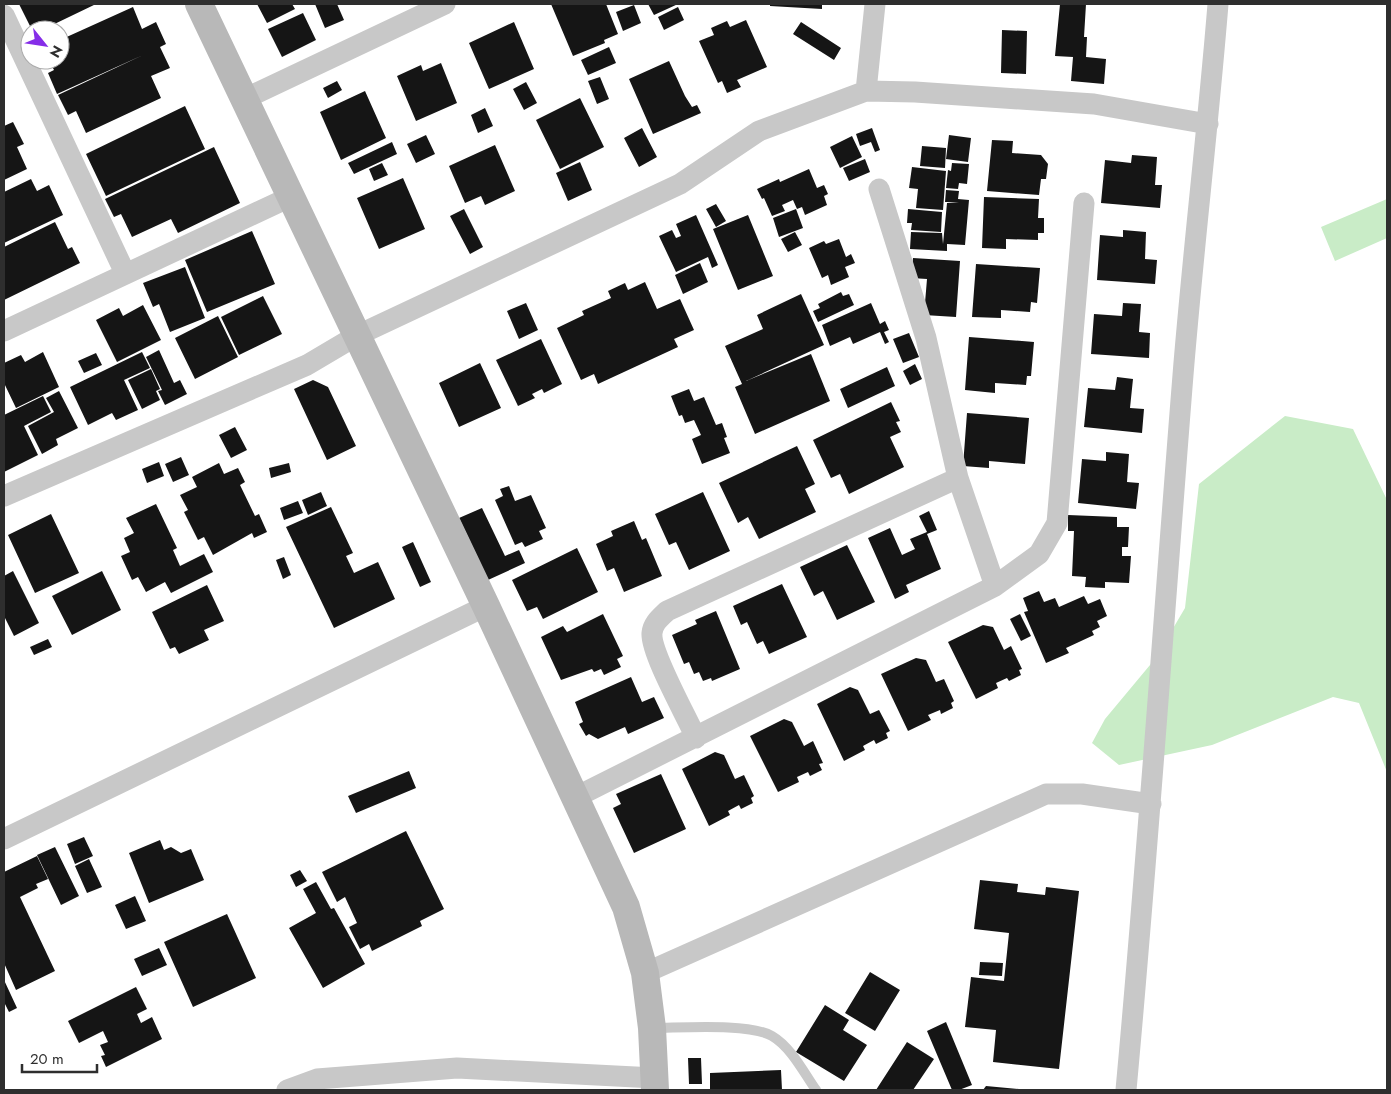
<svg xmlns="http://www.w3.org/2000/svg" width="1391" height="1094" viewBox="0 0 1391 1094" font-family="Jost,sans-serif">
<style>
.water{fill:#c9ecc7}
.building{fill:#151515}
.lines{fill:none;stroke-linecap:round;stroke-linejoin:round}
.lane{stroke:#c8c8c8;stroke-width:10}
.street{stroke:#c8c8c8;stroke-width:21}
.secondary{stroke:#b8b8b8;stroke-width:28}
</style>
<rect width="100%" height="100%" fill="#fff"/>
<!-- water -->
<path class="water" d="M1387,199V238L1335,261L1321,227Z
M1285,416L1353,429L1387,500V772L1359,703L1333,697L1212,745L1119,765L1092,743L1105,719L1155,659L1185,608L1199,484Z"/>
<!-- building -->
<path class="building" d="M19,4H96L42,30H32Z
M257,4H292L295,9L267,23Z
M315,4H337L344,20L325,28Z
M551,4H606L618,34L604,40L605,43L573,56Z
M648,4H678L654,15Z
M770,4H822V9L770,6Z
M1060,4H1086L1084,37H1087L1086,57L1106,59L1104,84L1071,81L1073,57L1055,56Z
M634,5L641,23L623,31L616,12Z
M133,7L142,29L156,22L166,44L160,47L170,68L151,76L161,98L86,133L76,111L68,115L58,95L143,55L57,94L48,73L54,70L49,60H60V40Z
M678,7L684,20L664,30L658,17Z
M303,13L316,40L282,57L268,29Z
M746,20L767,67L737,80L741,87L727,93L722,81L718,83L699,41L714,35L711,28L727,21L730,27Z
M514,22L534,69L489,89L469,43Z
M801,22L841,48L834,60L793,34Z
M1002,30L1027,31L1026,74L1001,73Z
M609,47L616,63L588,75L581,60Z
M669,61L685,96L692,107L697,105L701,113L653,134L629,79Z
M441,63L457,103L416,121L397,76L421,65L423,71Z
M600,77L609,99L597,104L588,81Z
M337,81L342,90L328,98L323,88Z
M526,82L537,103L524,110L513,89Z
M365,91L386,138L341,160L320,112Z
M580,98L604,147L560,169L536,120Z
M185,106L205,149L106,196L86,154Z
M485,108L493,126L478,133L471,115Z
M13,122L24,144L17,147L27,169L4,180V126Z
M642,128L657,157L639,167L624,138Z
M872,128L880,150L875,152L871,142L860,146L856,134Z
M426,135L435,154L416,163L407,144Z
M949,135L971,138L968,162L946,159Z
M852,136L862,157L840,168L830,147Z
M992,140L1013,141L1012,153L1041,155L1048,164L1046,179H1041L1039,195L987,191Z
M392,142L397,154L354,174L348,163Z
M495,145L515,191L485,205L481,196L465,203L449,166Z
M922,146L946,148L945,168L920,166Z
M214,147L240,203L178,233L171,219L132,237L121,214L114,217L105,199Z
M1132,155L1157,157L1155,185H1162L1160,208L1101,203L1105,160L1131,163Z
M865,159L870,172L849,181L843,168Z
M580,162L592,190L568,201L556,173Z
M382,163L388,175L374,181L369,169Z
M952,163L969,164L967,184L959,183L958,189L946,188L948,170L951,171Z
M912,167L946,171L943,210L916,208L918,189L909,188Z
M809,169L817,188L824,185L828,194L824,196L827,205L805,215L802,207L797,209L793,200L782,205L785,211L772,216L764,198L762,199L757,189L779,179L780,182Z
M403,178L425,229L379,249L357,198Z
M31,179L37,191L49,185L63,215L4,243V192Z
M946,190L959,191L958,199L969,200L965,245L947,244V251L910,249L911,232L942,233L943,244L947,203L959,202H945Z
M984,197L1039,199L1038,218H1044V233H1038V240L1006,239V249L982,248Z
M716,204L726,221L716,227L706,209Z
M464,209L483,247L470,254L450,216Z
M796,209L803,228L779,237L773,218Z
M908,209L942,212L941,232L911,230L912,223H907Z
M696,215L718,265L712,268L708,257L676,272L659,236L672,230L676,238L681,236L676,224Z
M748,215L773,276L738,290L713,229Z
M55,222L68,249L72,247L80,263L4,300V247Z
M1123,230L1146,232L1145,259L1157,260L1155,284L1097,280L1100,235L1123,237Z
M252,231L275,284L207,312L185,260Z
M795,232L802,245L788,252L781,239Z
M839,239L846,257L851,254L855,263L845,267L849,277L831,285L828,275L822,278L809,248L824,241L826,244Z
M913,258L960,261L956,317L924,315L927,279L911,278Z
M700,263L708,282L683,294L675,275Z
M976,264L1040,268L1037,303L1031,302L1030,312L1001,310V318L972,317Z
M185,267L205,318L170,332L159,304L153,307L143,283Z
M645,282L657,309L680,299L694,330L674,339L678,347L598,384L594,374L581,380L557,328L584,315L582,311L611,298L608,291L625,283L628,290Z
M841,292L843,296L849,294L854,305L818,322L813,311L820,308L818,304Z
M801,294L824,345L746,381L811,354L830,401L755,434L735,387L742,384L725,346L763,329L757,315Z
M263,296L282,334L239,355L221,317Z
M526,303L538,330L519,339L507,311Z
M871,303L880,324L885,321L889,330L884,332L889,342L885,344L880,332L853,344L850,337L830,346L822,325Z
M1123,303L1141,304L1139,332L1150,333L1149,358L1091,354L1094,314L1122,316Z
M143,305L161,340L117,362L96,320L119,308L123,316Z
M218,316L238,357L195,379L175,338Z
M909,333L919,357L903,363L893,339Z
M969,337L1034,342L1031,376H1027L1026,385L995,383V393L965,390Z
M541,339L562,384L544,393L542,389L532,394L535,398L518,406L496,360Z
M159,350L174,383L180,380L187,394L165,405L158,391L162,390L146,357Z
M43,352L59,387L16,408L4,383V363L21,355L25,362Z
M142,352L150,368L124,380L138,410L116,420L112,413L88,425L70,387Z
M96,353L102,365L84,373L78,361Z
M480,363L501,408L459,427L439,383Z
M915,364L922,379L910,385L903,371Z
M887,367L895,386L848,408L840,389Z
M151,369L160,389L156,391L160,400L142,409L128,380Z
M1117,377L1133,379L1130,408L1144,409L1142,433L1084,427L1088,388L1115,390Z
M313,380L328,387L356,446L327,460L294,389Z
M689,389L694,401L704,397L716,425L722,423L727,437L724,438L730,453L702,464L692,439L701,435L694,420L685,423L682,415L679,416L671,396Z
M59,391L78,428L56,439L58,445L42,454L28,426L54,412L46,398Z
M43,396L51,412L24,426L38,455L4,472V415Z
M891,402L900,421L896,422L901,432L890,437L904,467L849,494L840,474L831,478L813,440Z
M967,413L1029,418L1025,464L989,461V468L963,466Z
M235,427L247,450L231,458L219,435Z
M797,446L815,484L805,489L816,512L759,539L748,517L738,523L719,483Z
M1106,452L1129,454L1127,482L1139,483L1136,509L1078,503L1082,459L1106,461Z
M181,457L189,475L173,482L165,464Z
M159,462L164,476L147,483L142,469Z
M219,463L224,474L238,468L245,482L240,485L255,516L259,514L267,532L254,538L252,533L213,555L204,537L198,540L184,512L188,510L180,495L197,487L192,477Z
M289,463L291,472L271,478L269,468Z
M509,486L515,501L531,495L546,528L539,531L543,539L525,547L522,542L515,545L495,500L503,496L500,489Z
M321,492L327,506L308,515L302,500Z
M703,492L730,551L689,570L676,542L669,545L655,514Z
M298,501L303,513L284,520L280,508Z
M156,504L177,548L173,550L180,566L204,554L213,572L171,593L165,582L146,592L138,577L132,580L121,556L130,552L124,538L134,533L126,518Z
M331,507L353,553L346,556L354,573L378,562L395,599L334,628L286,527Z
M482,508L505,556L519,550L525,563L488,580L459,518Z
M929,511L937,530L927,534L941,569L906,585L909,592L895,599L868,538L890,528L902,555L915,549L910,539L927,532L919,516Z
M51,514L79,573L35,593L8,535Z
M1068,515L1117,517V527H1129L1128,547H1122V556H1131L1129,583L1105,582V588L1085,587L1086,577L1072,576L1074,531H1068Z
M634,521L642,540L646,538L662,576L624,592L614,568L607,571L596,544L613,536L611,531Z
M413,542L431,582L420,587L402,547Z
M847,545L875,602L837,620L823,591L814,596L800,567Z
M577,548L598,592L543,619L537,607L527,611L512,580Z
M284,557L291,575L283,579L276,560Z
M13,571L39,623L14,636L4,616V576Z
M102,571L121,610L72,635L52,596Z
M782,584L807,637L769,654L763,641L757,644L747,622L741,625L733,606Z
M207,585L224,621L204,630L209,640L179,654L175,647L170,649L152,612Z
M1039,591L1044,602L1055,598L1059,607L1084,596L1088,604L1100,599L1107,616L1097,621L1100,627L1092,631L1094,635L1066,648L1069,653L1046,663L1024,612L1028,611L1023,598Z
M716,611L740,669L712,681L711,678L703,681L699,672L694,674L689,662L684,664L672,635L697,624L695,620Z
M603,614L623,656L617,659L621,667L604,675L601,669L594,672L592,669L561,680L541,637L563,626L567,632Z
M1020,614L1031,636L1021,641L1010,619Z
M983,625L993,627L1004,650L1011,646L1022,669L1019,670L1021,675L1009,681L1007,678L996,683L998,688L976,699L948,642Z
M48,639L52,647L34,655L30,647Z
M916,658L926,660L936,682L944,679L954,701L951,703L953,708L941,714L940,710L928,715L931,720L908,731L881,674Z
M631,677L642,702L654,697L664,718L628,734L625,727L598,739L589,734L586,736L579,724L583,722L575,702Z
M850,687L858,690L870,714L879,710L890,731L886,733L888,738L876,744L874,740L863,746L865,750L844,761L817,704Z
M784,719L792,722L804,746L813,741L823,763L819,764L822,770L810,776L808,772L797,777L799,782L778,792L750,736Z
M715,752L724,755L735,779L744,775L754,796L751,798L753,803L741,809L739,805L728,811L730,815L709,826L682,769Z
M409,771L416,788L356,813L348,796Z
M661,774L686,829L634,853L613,808L621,804L616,794Z
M406,831L444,909L420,921L422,926L372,951L369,944L360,949L349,927L357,923L345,897L337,902L322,872Z
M84,837L93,856L75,864L67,844Z
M160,840L164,850L171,847L181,853L191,849L204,880L149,903L129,853Z
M55,847L79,896L61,905L37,855Z
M37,856L48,879L36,884L38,888L20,897L55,971L16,990L4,963V872Z
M89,859L102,887L87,893L75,866Z
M300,870L307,881L296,887L290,875Z
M980,880L1018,884L1017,892L1045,895L1046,887L1079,891L1059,1069L993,1062L996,1030L965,1027L971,977L1004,981L1009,933L974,929Z
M316,882L331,909L334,908L365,964L323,988L289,928L316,913L303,889Z
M135,896L146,921L126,929L115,905Z
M227,914L256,978L193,1007L164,942Z
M159,948L167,965L142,976L134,959Z
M980,962L1003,963L1002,976L979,975Z
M870,972L900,990L875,1031L845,1013Z
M4,980L17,1008L9,1012L4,1002Z
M136,987L147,1009L137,1014L141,1023L152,1017L162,1039L106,1067L101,1056L105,1055L100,1045L108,1042L103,1031L79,1043L68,1021Z
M825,1005L849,1020L843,1030L867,1045L844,1081L796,1052Z
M946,1022L972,1085L959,1090H952L927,1031Z
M907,1042L934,1059L913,1090H876Z
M688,1058H701L702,1084H689Z
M781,1070L782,1090H710V1073Z
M986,1086L1019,1089V1090H983Z"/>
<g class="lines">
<!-- lane -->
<path class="lane" d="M653,1028C681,1028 750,1023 772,1036C791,1047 804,1073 816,1090"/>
<!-- street -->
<path class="street" d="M4,15L125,273
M866,91L915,92L1094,104L1208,124
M244,99L445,4
M879,189L926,338L958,478L995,586
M4,331L290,197
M4,496L307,365L356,336L680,184L759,131L866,91L875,4
M696,738C687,717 650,652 652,633C653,623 660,618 667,611L958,478
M574,798L995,586L1039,554L1057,523L1084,203
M4,839L486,606
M645,973L1046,794H1082L1151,804
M287,1090L317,1079L457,1068L655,1078
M1126,1090C1148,852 1164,613 1183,375C1193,251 1208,128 1218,4"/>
<!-- secondary -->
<path class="secondary" d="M199,4L486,606L626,907L645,973L652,1028L655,1090"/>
</g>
<!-- border -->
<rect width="1391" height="1094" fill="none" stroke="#2e2e2e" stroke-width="10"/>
<!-- north arrow -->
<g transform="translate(45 45) rotate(120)"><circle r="24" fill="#ffffff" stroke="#ababab"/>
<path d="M0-4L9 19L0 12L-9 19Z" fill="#852de8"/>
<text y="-8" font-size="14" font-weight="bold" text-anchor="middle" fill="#2e2e2e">N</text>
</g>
<!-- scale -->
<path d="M22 1064v8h75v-8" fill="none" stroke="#2e2e2e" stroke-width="2.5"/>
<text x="30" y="1064" font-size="15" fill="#2e2e2e" stroke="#ffffff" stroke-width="4" paint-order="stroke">20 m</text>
</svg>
